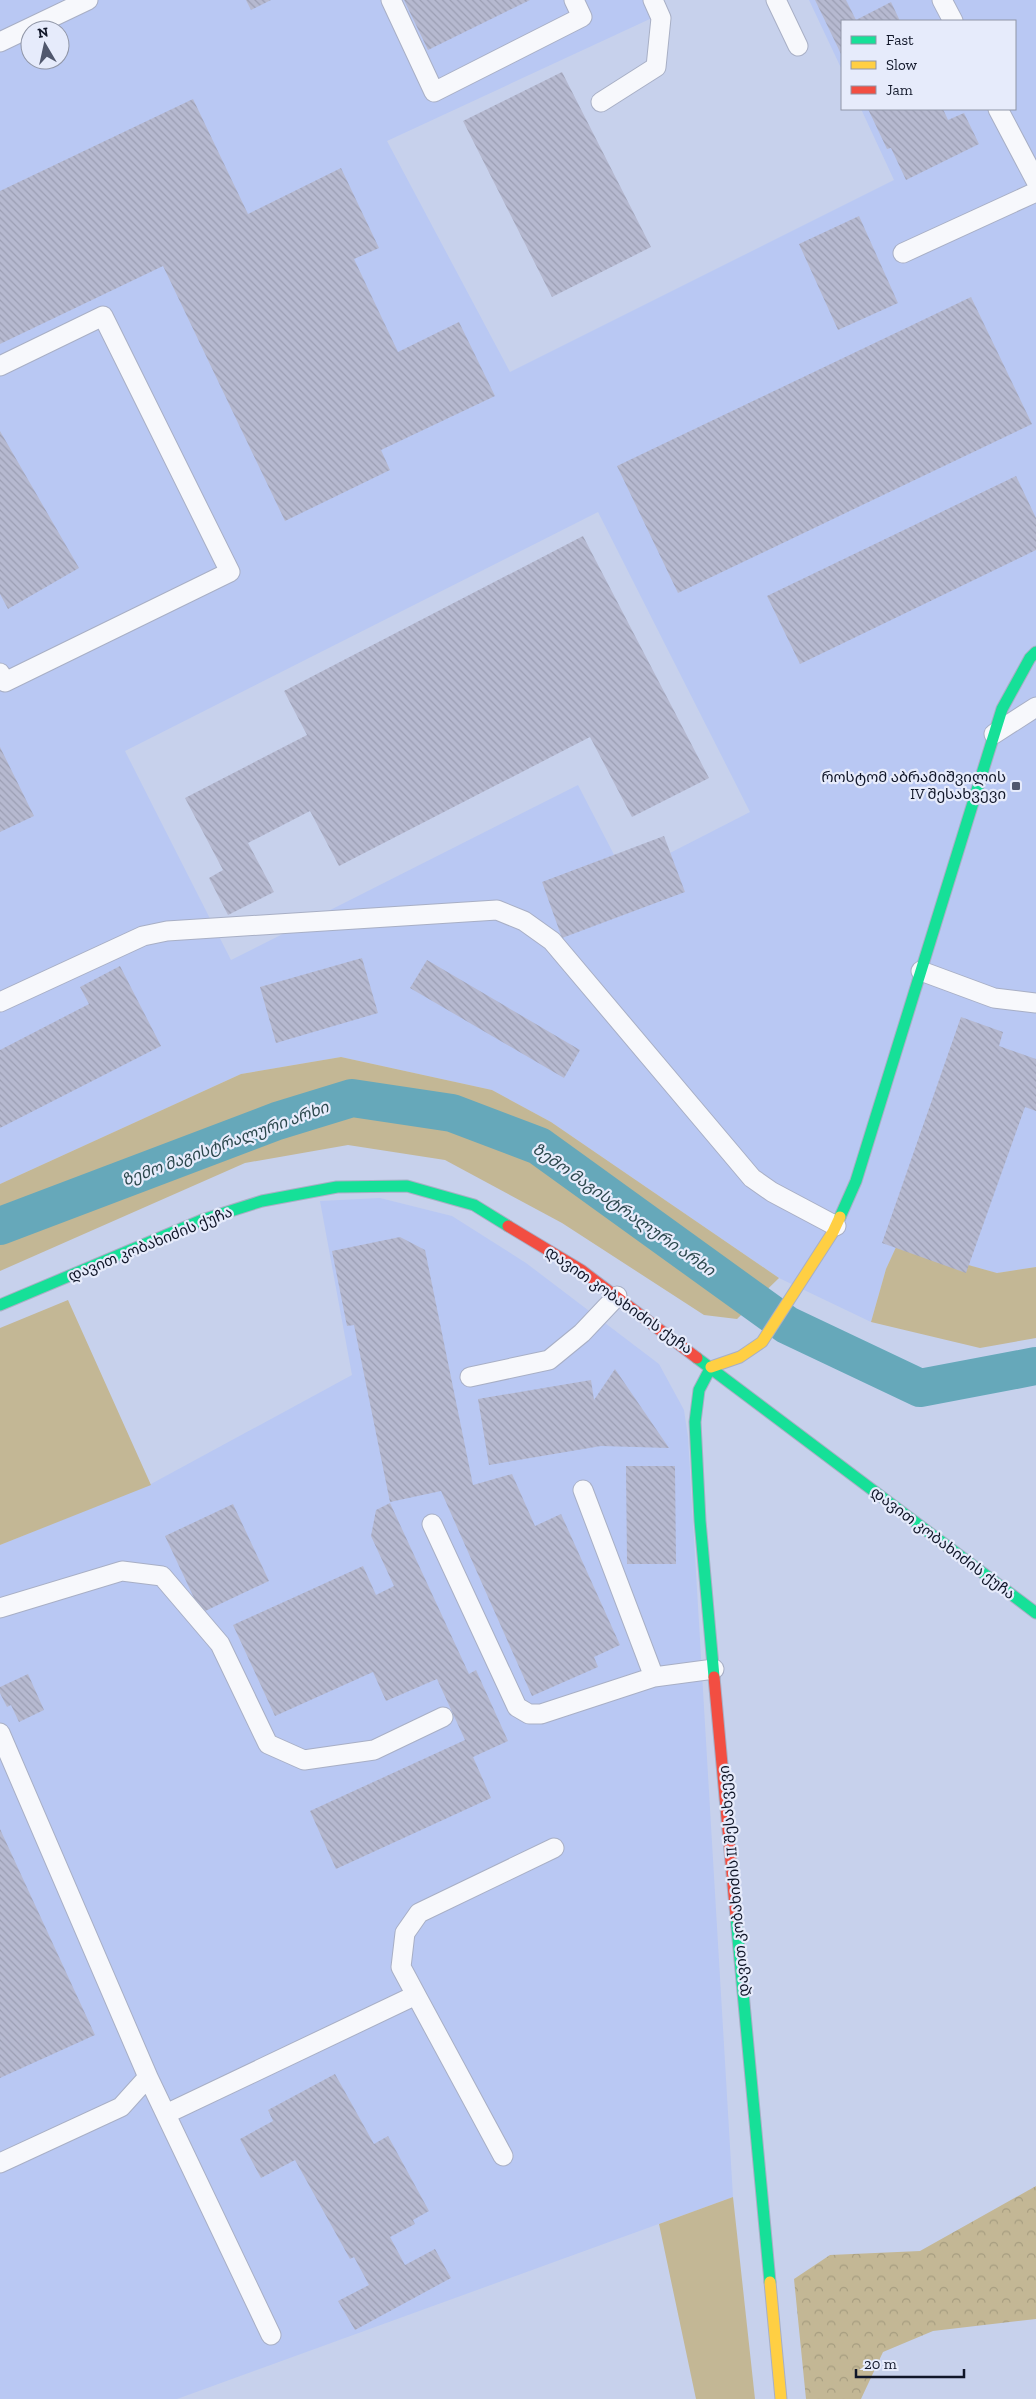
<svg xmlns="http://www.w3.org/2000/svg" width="1036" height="2399" viewBox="0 0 1036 2399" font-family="'Zilla Slab','Noto Sans Georgian',serif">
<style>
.built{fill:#b9c8f3;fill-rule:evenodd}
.grass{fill:#c3b795}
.forest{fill:url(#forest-crowns)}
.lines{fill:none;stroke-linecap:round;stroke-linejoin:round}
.canal{stroke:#66a8ba;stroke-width:38}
.building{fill:url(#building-back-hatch)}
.lane-casing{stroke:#a8afc5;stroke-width:21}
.fast-casing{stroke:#a8afc5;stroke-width:13}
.slow-casing{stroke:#a8afc5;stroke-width:13}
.jam-casing{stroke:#a8afc5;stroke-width:13}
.lane{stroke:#f7f8fc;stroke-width:19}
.fast{stroke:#16e098;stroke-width:11}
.slow{stroke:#ffcf43;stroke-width:11}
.jam{stroke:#f24e42;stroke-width:11}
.poi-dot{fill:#50576d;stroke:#e6ebfb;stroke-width:2}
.labels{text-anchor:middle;stroke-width:4.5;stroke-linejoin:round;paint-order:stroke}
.poi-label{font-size:15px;fill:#101628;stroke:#e6ebfb;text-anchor:end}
.street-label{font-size:15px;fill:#101628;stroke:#e6ebfb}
.water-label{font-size:16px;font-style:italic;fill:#2c484d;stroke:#e6ebfb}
</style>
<defs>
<pattern id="forest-crowns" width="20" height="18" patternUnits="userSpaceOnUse" patternTransform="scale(1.25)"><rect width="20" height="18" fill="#c3b795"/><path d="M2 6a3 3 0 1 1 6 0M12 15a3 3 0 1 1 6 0" fill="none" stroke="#a69d80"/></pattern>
<pattern id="building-back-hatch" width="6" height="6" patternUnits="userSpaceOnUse" patternTransform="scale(1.25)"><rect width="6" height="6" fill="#b6b9d0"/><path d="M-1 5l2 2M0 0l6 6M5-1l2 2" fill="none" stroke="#9b9eb3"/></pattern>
</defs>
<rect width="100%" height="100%" fill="#c7d1ec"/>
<!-- built -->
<path class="built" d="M0,0H643L652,18L387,141L510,372L894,180L861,109H1015V21H842V70L809,0H1036V1267L997,1273L897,1246L886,1269L871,1322L779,1278L551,1122L492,1090L341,1057L241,1074L0,1184ZM30,30H60V60H30ZM598,512L750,812L625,876L578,785L231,960L125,751Z
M380,1198L452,1216L526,1263L659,1364L684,1410L688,1437L733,2197L177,2399H0V1545L151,1484L352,1375L320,1201Z"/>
<!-- grass -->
<path class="grass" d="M341,1057L492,1090L551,1122L779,1278L737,1319L704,1315L562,1223L445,1160L348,1145L245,1163L0,1271V1184L241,1074Z
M897,1245L997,1273L1036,1267V1338L980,1348L871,1322L886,1269Z
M68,1300L151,1485L0,1545V1328Z
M733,2197L755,2399H696L659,2224Z"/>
<!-- forest -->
<path class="forest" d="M1036,2186V2319L933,2331L883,2352L861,2399H806L794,2279L830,2255L920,2251Z"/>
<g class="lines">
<!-- canal -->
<path class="canal" d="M0,1226L277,1121L352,1098L452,1113L539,1146L787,1325L920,1388L1036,1366"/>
</g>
<!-- building -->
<path class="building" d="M246,0H271L251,10Z
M404,0H530L428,50Z
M815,0H846L856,20L891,2L900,21H842V56Z
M562,72L651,247L552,297L463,121Z
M193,99L248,214L341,168L379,248L354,259L398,352L459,322L495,396L381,450L390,470L285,521L163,266L0,344V191Z
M868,109H943L948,120L964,113L979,144L906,180L891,148L887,149Z
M859,216L898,303L838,330L799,244Z
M971,297L1032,424L678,593L617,466Z
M0,431L79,568L8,609L0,594Z
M1016,476L1036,518V550L800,664L767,596Z
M583,536L709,778L632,817L590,737L339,866L310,811L248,843L274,892L228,915L209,878L223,870L185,798L307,735L284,691Z
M0,747L34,816L0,832Z
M664,836L685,892L562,938L542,882Z
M362,958L378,1013L276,1043L260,987Z
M427,960L580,1050L564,1078L410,988Z
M120,966L161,1046L0,1128V1050L89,1004L80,987Z
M961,1017L1003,1032L999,1046L1036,1059V1111L1025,1107L966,1273L882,1243Z
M400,1237L425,1250L473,1485L512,1474L535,1526L561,1514L620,1645L594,1657L598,1667L532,1696L441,1491L390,1502L354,1325L347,1326L332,1251Z
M615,1369L669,1448L601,1446L489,1465L478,1399L591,1380L594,1400Z
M626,1466H675L676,1564H627Z
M390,1503L469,1674L476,1670L508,1741L473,1757L491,1798L336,1869L310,1811L465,1740L437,1679L386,1701L373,1672L275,1716L233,1625L363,1566L376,1595L394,1586L371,1536L376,1510Z
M233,1504L269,1581L201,1613L165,1536Z
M28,1674L44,1710L19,1722L11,1705L7,1707L0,1693V1687Z
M0,1829L95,2035L0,2078Z
M335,2074L374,2144L388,2136L429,2211L413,2220L415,2224L390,2237L405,2265L435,2249L451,2278L355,2330L338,2301L369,2285L354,2257L350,2259L295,2160L261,2178L240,2139L273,2121L268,2110Z"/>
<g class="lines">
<defs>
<path id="lane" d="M391,0L434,92L582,17L574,0
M776,0L798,46
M942,0L953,21
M0,42L88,0
M601,102L656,67L661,18L653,0
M998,109L1036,181
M903,253L1036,192
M0,366L103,316L230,572L5,682L0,673
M994,734L1036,707
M921,971L994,998L1036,1003
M0,1002L143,936L167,931L497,910L524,921L552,941L752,1178L772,1192L836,1226
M470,1377L549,1360L582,1333L617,1296
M583,1490L654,1677
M432,1524L517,1707L529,1714H541L654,1677L714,1669
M0,1608L122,1571L162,1576L220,1644L268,1744L304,1760L374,1750L443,1717
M0,1733L148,2077L121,2107L0,2163
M416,1995L401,1967L405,1933L419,1913L554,1848
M148,2077L271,2335
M166,2114L416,1995L503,2156"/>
<path id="fast" d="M840,1217L856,1181L1002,709L1030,658L1036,652
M0,1305L202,1220L262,1201L337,1187L407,1186L474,1205L508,1226
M697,1358L1036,1613
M711,1367L699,1390L695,1422L700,1521L714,1677
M736,1917L770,2282"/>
<path id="slow" d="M711,1367L740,1357L762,1342L833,1232L840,1217
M770,2282L781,2399"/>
<path id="jam" d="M508,1226L581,1270L697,1358
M714,1677L736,1917"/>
</defs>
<!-- lane casing -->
<use href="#lane" class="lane-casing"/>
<!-- fast casing -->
<use href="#fast" class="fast-casing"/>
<!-- slow casing -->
<use href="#slow" class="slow-casing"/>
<!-- jam casing -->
<use href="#jam" class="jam-casing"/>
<!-- lane -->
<use href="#lane" class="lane"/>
<!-- fast -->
<use href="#fast" class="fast"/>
<!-- slow -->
<use href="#slow" class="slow"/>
<!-- jam -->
<use href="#jam" class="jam"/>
</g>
<!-- markers -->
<rect class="poi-dot" x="1011" y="781" width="10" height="10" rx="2.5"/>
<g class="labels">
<!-- poi labels -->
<g class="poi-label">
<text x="1006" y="782">როსტომ აბრამიშვილის<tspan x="1006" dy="17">IV შესახვევი</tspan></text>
</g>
<!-- street labels -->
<g class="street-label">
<text transform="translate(150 1244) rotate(-22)" y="5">დავით კობახიძის ქუჩა</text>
<text transform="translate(619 1300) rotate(35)" y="5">დავით კობახიძის ქუჩა</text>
<text transform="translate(943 1543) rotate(37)" y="5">დავით კობახიძის ქუჩა</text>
<text transform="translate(734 1881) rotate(-95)" y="5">დავით კობახიძის II შესახვევი</text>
</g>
<!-- water labels -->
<g class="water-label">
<text transform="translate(225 1143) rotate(-20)" y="6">ზემო მაგისტრალური არხი</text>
<text transform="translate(624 1209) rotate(35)" y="6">ზემო მაგისტრალური არხი</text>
</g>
</g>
<!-- legend -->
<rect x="841" y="20" width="175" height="90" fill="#e6ebfb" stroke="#9096a7"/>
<rect x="851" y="36" width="25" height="8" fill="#16e098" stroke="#9096a7"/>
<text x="886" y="45" font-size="15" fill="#101628">Fast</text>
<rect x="851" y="61" width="25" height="8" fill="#ffcf43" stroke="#9096a7"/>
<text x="886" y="70" font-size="15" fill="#101628">Slow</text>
<rect x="851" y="86" width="25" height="8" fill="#f24e42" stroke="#9096a7"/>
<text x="886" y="95" font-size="15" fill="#101628">Jam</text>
<!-- north arrow -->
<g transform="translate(45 45) rotate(351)"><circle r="24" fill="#e6ebfb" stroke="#9096a7"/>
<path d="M0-4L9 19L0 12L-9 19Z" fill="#50576d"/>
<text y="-8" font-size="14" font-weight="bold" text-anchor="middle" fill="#101628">N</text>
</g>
<!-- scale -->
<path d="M856 2369v8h108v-8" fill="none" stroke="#101628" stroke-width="2.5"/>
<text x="864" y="2369" font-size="15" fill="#101628" stroke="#e6ebfb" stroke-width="4" paint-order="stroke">20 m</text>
</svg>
